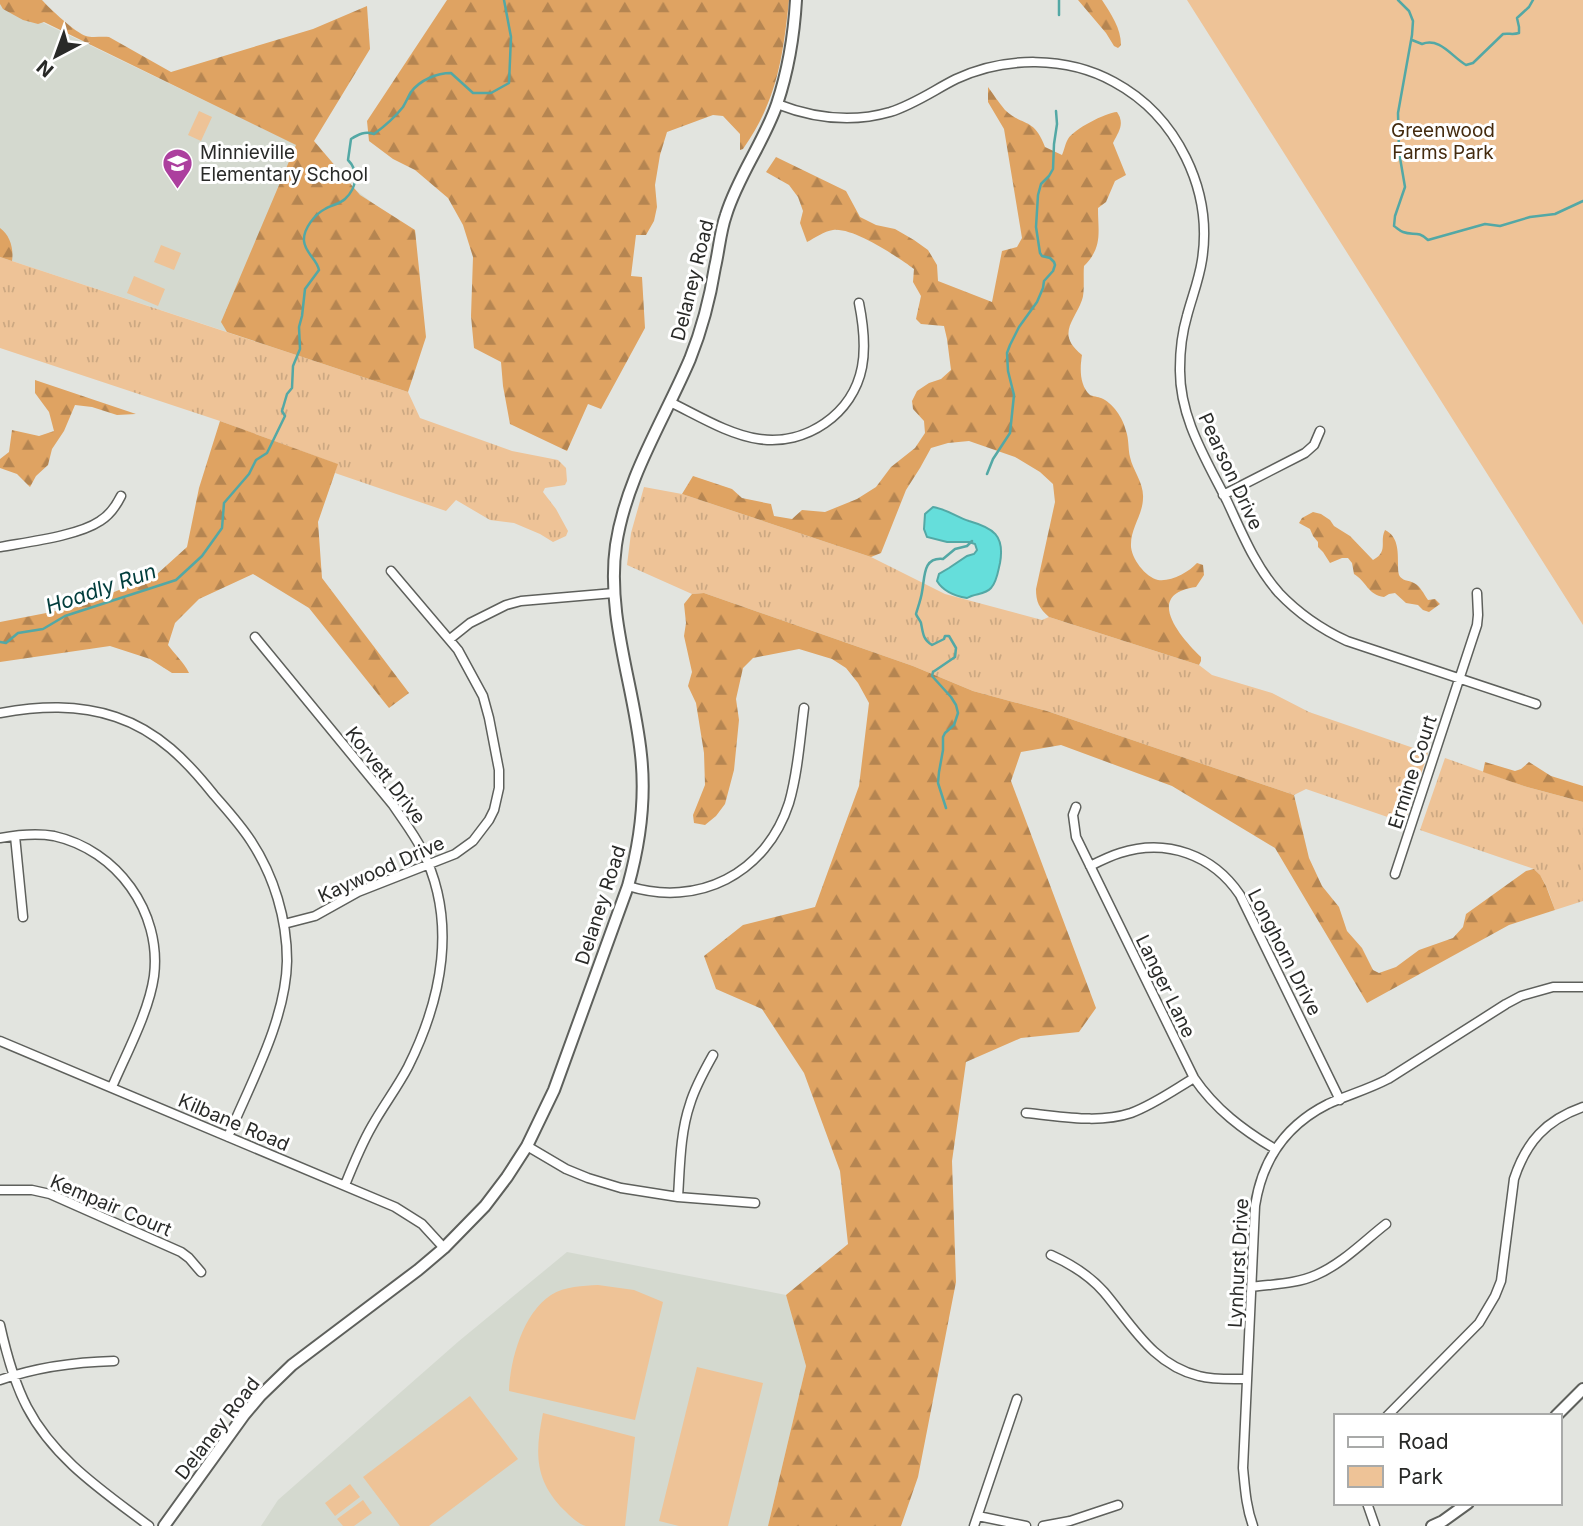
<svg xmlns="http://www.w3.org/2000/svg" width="1583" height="1526" viewBox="0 0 1583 1526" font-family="Inter,sans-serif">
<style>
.built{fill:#d4d9cf}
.grass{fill:url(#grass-tufts)}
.forest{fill:url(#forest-firs)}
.green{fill:#eec397}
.water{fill:#65dedb;stroke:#53a8a5;stroke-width:2}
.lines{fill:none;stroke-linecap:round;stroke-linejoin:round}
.stream{stroke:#53a8a5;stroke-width:2.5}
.street-casing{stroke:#5e605c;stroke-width:11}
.secondary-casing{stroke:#5e605c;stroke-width:14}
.street{stroke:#fff;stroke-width:8}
.secondary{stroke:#fff;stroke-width:10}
.labels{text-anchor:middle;stroke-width:6;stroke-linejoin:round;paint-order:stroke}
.park-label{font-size:19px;fill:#442b0f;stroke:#fff}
.poi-label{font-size:19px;fill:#292a28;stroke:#fff;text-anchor:start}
.street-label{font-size:19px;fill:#292a28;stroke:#fff}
.water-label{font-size:21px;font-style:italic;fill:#013d3c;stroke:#fff}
</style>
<defs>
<pattern id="grass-tufts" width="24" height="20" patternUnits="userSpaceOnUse" patternTransform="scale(1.75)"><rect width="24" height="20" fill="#eec397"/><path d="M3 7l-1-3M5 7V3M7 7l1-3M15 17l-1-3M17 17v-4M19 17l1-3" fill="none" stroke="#cca882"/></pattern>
<pattern id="forest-firs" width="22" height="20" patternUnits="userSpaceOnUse" patternTransform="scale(1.75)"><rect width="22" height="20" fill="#dfa362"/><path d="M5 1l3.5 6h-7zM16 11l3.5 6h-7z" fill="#b58551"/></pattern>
</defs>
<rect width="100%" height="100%" fill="#e2e4df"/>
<!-- built -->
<path class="built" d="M0,2L297,145L413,234L400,389L0,257Z
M567,1252L786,1295L806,1366L768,1526H261L278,1500L459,1341Z"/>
<!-- grass -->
<path class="grass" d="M0,257L408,392L420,418L512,451L558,460L566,468L567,481L565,485L545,488L543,492L556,509L568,531L566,536L553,542L540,534L514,523L490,520L456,500L446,511L335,473L337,464L220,421L0,348Z
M644,487L682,494L871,557L945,594L1042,620L1049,617L1199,665L1212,675L1272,693L1309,712L1428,753L1405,823L1306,789L1294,795L1047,711L973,691L913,666L704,593L692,594L627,565L631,533Z
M1445,758L1527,787L1583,802V901L1555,910C1550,896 1546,880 1534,869L1420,830Z"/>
<!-- forest -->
<path class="forest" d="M0,0H42C50,9 76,33 86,36C92,38 102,36 109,37L171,72L313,29L367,6L370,49L314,141L360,195L415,230L426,337L408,392L227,332L221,322L296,145L44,22L38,24L23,20L3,9L0,4Z
M447,0H789C783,57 777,101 743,149L740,150V134L723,116L713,115L667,132L660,155L655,185L657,207L654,221L646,235H636L631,276L642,277L645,328L601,409L588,404L567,451L510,424L503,386L501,362L474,348L471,316L473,257L463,225L448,198L415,170L393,159L369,141L367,121Z
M1078,0H1102C1111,14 1121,28 1121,45L1118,48L1114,46L1106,33Z
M988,87C994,95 999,103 1005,110C1023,127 1034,117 1045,147L1062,155C1064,151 1065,144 1068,139C1074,129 1105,113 1117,112C1125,124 1119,131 1113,143L1126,175L1115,181L1106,202L1098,208C1098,233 1103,247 1084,266C1083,275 1085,292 1082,300C1074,322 1056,334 1082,355C1080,367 1079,385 1090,395C1092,396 1099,397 1101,398C1113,403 1123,418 1126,431C1129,439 1128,449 1130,457C1133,471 1144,483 1143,498C1143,514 1131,528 1131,544C1130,557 1145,577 1158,580C1171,582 1189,572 1197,563L1203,565L1204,575L1196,587C1144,594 1179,636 1201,657V661L1199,665L1049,617C1039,608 1036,602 1036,589L1055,502L1053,484L1040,472L1015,457L969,441L948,443L931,448L920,468L906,490L881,553L871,557L682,494L693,476L732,489L742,498L771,504L774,516L792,519L802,510L825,512L857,499L876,487L891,467L915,448L925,433L924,421L913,409L912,401L917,391L929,383L941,379L951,370L947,339L944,326L921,324L916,319L921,296L913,282L914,269C898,257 853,227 833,230C824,231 815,238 807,242L800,223L803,211L798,197L789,185L766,172L776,157L846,191L860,217L876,225L895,229L914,240L928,250L937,265L938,281L992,302L1002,251L1017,247L1022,238L1004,129L988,102Z
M0,228C10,235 14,249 12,261L0,257Z
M35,380L136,414L117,415L92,407L75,405L64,431L52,449L48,465L36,476L30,487L17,474L0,468V459L9,452L12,430L39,436L54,431L49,412L35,393Z
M220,421L338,464L318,522L322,578L409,693L389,708L309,608L253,574L199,599L175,623L168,645C175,655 184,662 189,673H172L150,659L110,646L0,662V622L77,607L156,575L187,547L199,488Z
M1313,512L1321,514L1330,520L1334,526L1350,536L1373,560C1389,551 1379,542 1385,530C1398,536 1398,551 1398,564C1398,568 1398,572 1399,575C1402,581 1408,580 1414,583C1421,587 1423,593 1428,600L1435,599L1440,604L1429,612L1423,610L1418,605L1406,603L1395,593L1389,594L1384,597C1368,595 1366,581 1354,574L1352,563L1348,558H1342L1330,563L1323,552L1318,547V542L1313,536L1310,529L1299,523L1302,518Z
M704,593L913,666L973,691L1047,711L1294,795L1309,858L1322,886L1339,907L1347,931L1362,948L1373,970L1379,973L1396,967L1419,950L1453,938L1463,927L1466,914L1526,871L1534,869L1540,875L1546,886L1555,910L1509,925L1367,1003L1275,848L1172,786L1061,745L1021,752L1011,781L1096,1008L1079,1032L1021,1038L966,1062L952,1161L956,1282L918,1477L901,1526H768L806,1366L786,1295L848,1244L840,1171L804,1073L762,1009L716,989L704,956L743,925L815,907L859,786L869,703L858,683L846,668L832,659L799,649L753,658L743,668L736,699L739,720L734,770L725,804L716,816L705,825L694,823L693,815L705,785L704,753L696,703L688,686L692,672L684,636L686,623L684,604L692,594Z
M1485,762L1515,771L1521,769L1529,762L1551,776L1583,786V802L1527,787L1483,772Z"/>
<!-- green -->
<path class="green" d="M1187,0H1583V625Z
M199,111L212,117L201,141L188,135Z
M161,245L181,253L174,270L154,262Z
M134,276L165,289L158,306L127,293Z
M598,1285L634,1290L663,1302L635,1420L509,1391C510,1360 523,1313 551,1295C565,1286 583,1286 598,1285Z
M697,1367L763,1383L728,1526H679L659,1521Z
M470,1396L518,1459L429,1526H400L363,1477Z
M543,1413L635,1437L625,1526C613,1526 598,1526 586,1526C579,1525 569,1515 564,1510C534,1480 535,1452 543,1413Z
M350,1484L360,1497L335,1516L325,1503Z
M363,1500L372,1513L354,1526H343L337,1519Z"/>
<!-- water -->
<path class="water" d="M933,507C946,509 957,517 969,521C993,528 1005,535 1000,563C998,571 997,582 991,588C985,595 975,593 967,598C955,596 943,591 937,581L939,574L949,568L967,556L974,554L977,550L975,544L969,542H947L927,537L924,529L925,514Z"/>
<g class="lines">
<!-- stream -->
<path class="stream" d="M1059,0V15
M1398,0L1409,11L1413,21L1412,35L1398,113L1399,152L1405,187L1395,216L1394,226C1397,228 1400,231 1403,232C1413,236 1418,230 1428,240L1485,224L1500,226L1530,217L1555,214L1583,201
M1412,40L1422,44C1440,37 1452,57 1466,65L1473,63L1503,34C1509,33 1513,35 1519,33V27L1517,18L1529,7L1533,0
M987,474L993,459L1010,433L1014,395L1008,371L1007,353L1010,345L1019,327L1037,302L1043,288L1044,281L1053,271L1055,265L1054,262L1050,258L1042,256L1040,253L1036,227L1038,195L1041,184L1049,176L1053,169L1054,144L1057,124L1056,111
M0,642L6,643L18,633L43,629L65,616L176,580L202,556L222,528L224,503L249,474L256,460L267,453L285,416L282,411L287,394L292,388L293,366L300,349L299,327L302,316L305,289L319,270C317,259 305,253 304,241C303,229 315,214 325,209C331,205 340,204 345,199C357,188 359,171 348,160L351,139C359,134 365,131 374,134C385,126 395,117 403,107C406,102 408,97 411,92C420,80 437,73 451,73L473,93H491L509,83L511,37L504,0
M946,808L938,783L939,772L943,750V737L945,733L954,725L958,713L956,705L951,697L932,676L933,672L955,657L956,648L949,636H945L944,639L932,645C923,640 923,633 921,623C920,620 917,617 916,614C918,607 921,599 922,592C925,576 923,557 943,559L955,549L967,546L972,541"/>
<defs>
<path id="street" d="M777,104C813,118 852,123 890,112C915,104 934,90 956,79C1005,56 1067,56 1114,82C1177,116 1213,190 1202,260C1199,280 1192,297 1187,316C1182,333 1180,351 1180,368C1179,417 1206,459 1227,501C1242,533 1255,566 1279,593C1299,614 1321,629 1347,641L1536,704
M670,402C697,415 729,435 759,439C806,446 853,414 862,367C866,346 863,323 859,303
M1223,495L1305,453L1314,445L1320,431
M0,547C27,542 78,536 100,521C110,515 116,506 121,496
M255,637L393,805C403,820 414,834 422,850C458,921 442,999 408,1067C397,1088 383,1106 372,1126C361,1145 353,1165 345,1185
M450,639L470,623L506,605L521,601L614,593
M0,713C39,706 78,704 116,717C158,731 187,761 214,795C227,810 240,824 251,841C274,876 287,919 287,961C286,1020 250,1084 228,1137
M1076,807L1073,815L1076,837L1194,1078C1215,1109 1243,1130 1275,1149
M15,836L23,917
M0,838C17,835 36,833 54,836C117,850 162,912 154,976C149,1012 126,1054 112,1087
M1090,866C1100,861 1110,856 1120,853C1167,838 1213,855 1240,895L1340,1100
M1395,874L1477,625L1478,615L1477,593
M628,886C698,908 766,874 789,803C798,772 800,739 804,708
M284,924L315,916L358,892L455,854L473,841L489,820L494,810L499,788V770L489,718L483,696L458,650L391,571
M0,1041L395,1207L422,1224L444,1248
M1026,1113C1060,1116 1098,1124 1131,1113C1153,1105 1174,1090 1194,1078
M527,1146L566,1169L588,1178L621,1188L678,1197L755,1203
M0,1190H32L50,1194L181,1252L189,1258L201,1272
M678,1197C680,1167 680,1133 690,1104C695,1087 704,1071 713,1055
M1051,1255C1071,1264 1089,1275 1104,1292C1132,1325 1153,1365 1199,1376C1214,1380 1231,1379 1247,1379
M1252,1287C1273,1284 1296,1284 1316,1275C1342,1264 1364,1241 1386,1224
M0,1325C6,1352 14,1382 27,1407C54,1459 103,1491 149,1526
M0,1380C37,1367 75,1362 114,1361
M1387,1416L1479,1323L1495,1296L1501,1281L1514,1179C1526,1142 1546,1120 1583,1107
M1367,1503L1375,1526
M978,1516L1026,1526
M974,1526L1017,1399
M1043,1526L1070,1521L1118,1505
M1253,1526C1246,1507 1245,1488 1243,1468L1255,1206C1262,1160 1286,1125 1328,1104C1348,1095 1369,1089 1388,1079L1506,1004L1521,996L1553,987H1583"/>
<path id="secondary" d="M1556,1416L1583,1389
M164,1526L244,1415L260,1396L292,1365L418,1270L444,1248L485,1206L507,1177L527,1146L554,1090L628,886C640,843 646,800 641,755C634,685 606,616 616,545C626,478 664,420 690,359C702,329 710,298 715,267C719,250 720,232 726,215C738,176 764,142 777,104C788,71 794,35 796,0
M1432,1526L1443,1521L1468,1503"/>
</defs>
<!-- street casing -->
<use href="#street" class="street-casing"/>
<!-- secondary casing -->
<use href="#secondary" class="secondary-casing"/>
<!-- street -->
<use href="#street" class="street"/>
<!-- secondary -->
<use href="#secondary" class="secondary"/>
</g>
<!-- icons -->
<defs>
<symbol id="school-pin" viewBox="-11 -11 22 30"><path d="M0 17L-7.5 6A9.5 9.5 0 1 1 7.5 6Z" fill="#ac3f9e" stroke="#fff"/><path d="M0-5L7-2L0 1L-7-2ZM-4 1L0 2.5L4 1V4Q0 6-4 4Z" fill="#fff"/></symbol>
</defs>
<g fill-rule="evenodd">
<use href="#school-pin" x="160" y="146" width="35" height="47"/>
</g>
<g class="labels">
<!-- park labels -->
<g class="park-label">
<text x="1443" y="137">Greenwood<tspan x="1443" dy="22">Farms Park</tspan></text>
</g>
<!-- poi labels -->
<g class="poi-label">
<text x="200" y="159">Minnieville<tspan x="200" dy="22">Elementary School</tspan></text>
</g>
<!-- street labels -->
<g class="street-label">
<text transform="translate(692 280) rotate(-76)" y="7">Delaney Road</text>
<text transform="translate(1231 471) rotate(65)" y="7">Pearson Drive</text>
<text transform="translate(1412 772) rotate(-72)" y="7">Ermine Court</text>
<text transform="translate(386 775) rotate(52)" y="7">Korvett Drive</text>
<text transform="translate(381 869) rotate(-24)" y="7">Kaywood Drive</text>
<text transform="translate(600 905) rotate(-72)" y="7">Delaney Road</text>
<text transform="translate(1285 952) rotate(63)" y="7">Longhorn Drive</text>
<text transform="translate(1166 986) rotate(64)" y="7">Langer Lane</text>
<text transform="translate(234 1122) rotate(23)" y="7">Kilbane Road</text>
<text transform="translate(111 1205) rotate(23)" y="7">Kempair Court</text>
<text transform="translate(1238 1263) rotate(-87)" y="7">Lynhurst Drive</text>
<text transform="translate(217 1428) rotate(-52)" y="7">Delaney Road</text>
</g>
<!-- water labels -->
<g class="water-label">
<text transform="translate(101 589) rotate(-19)" y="7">Hoadly Run</text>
</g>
</g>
<!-- legend -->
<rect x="1334" y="1414" width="228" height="91" fill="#ffffff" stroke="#a9aaa9" stroke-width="2"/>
<rect x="1348" y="1437" width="35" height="10" fill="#ffffff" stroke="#a9aaa9" stroke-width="2"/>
<text x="1398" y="1449" font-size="21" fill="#292a28">Road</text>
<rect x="1348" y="1466" width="35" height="21" fill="#eec397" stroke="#a9aaa9" stroke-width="2"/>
<text x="1398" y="1484" font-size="21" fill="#292a28">Park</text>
<!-- north arrow -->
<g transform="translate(56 56) rotate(221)" stroke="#ffffff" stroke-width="5" paint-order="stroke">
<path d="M0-5L12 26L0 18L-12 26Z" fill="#292a28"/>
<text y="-10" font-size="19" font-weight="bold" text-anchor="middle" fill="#292a28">N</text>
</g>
</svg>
